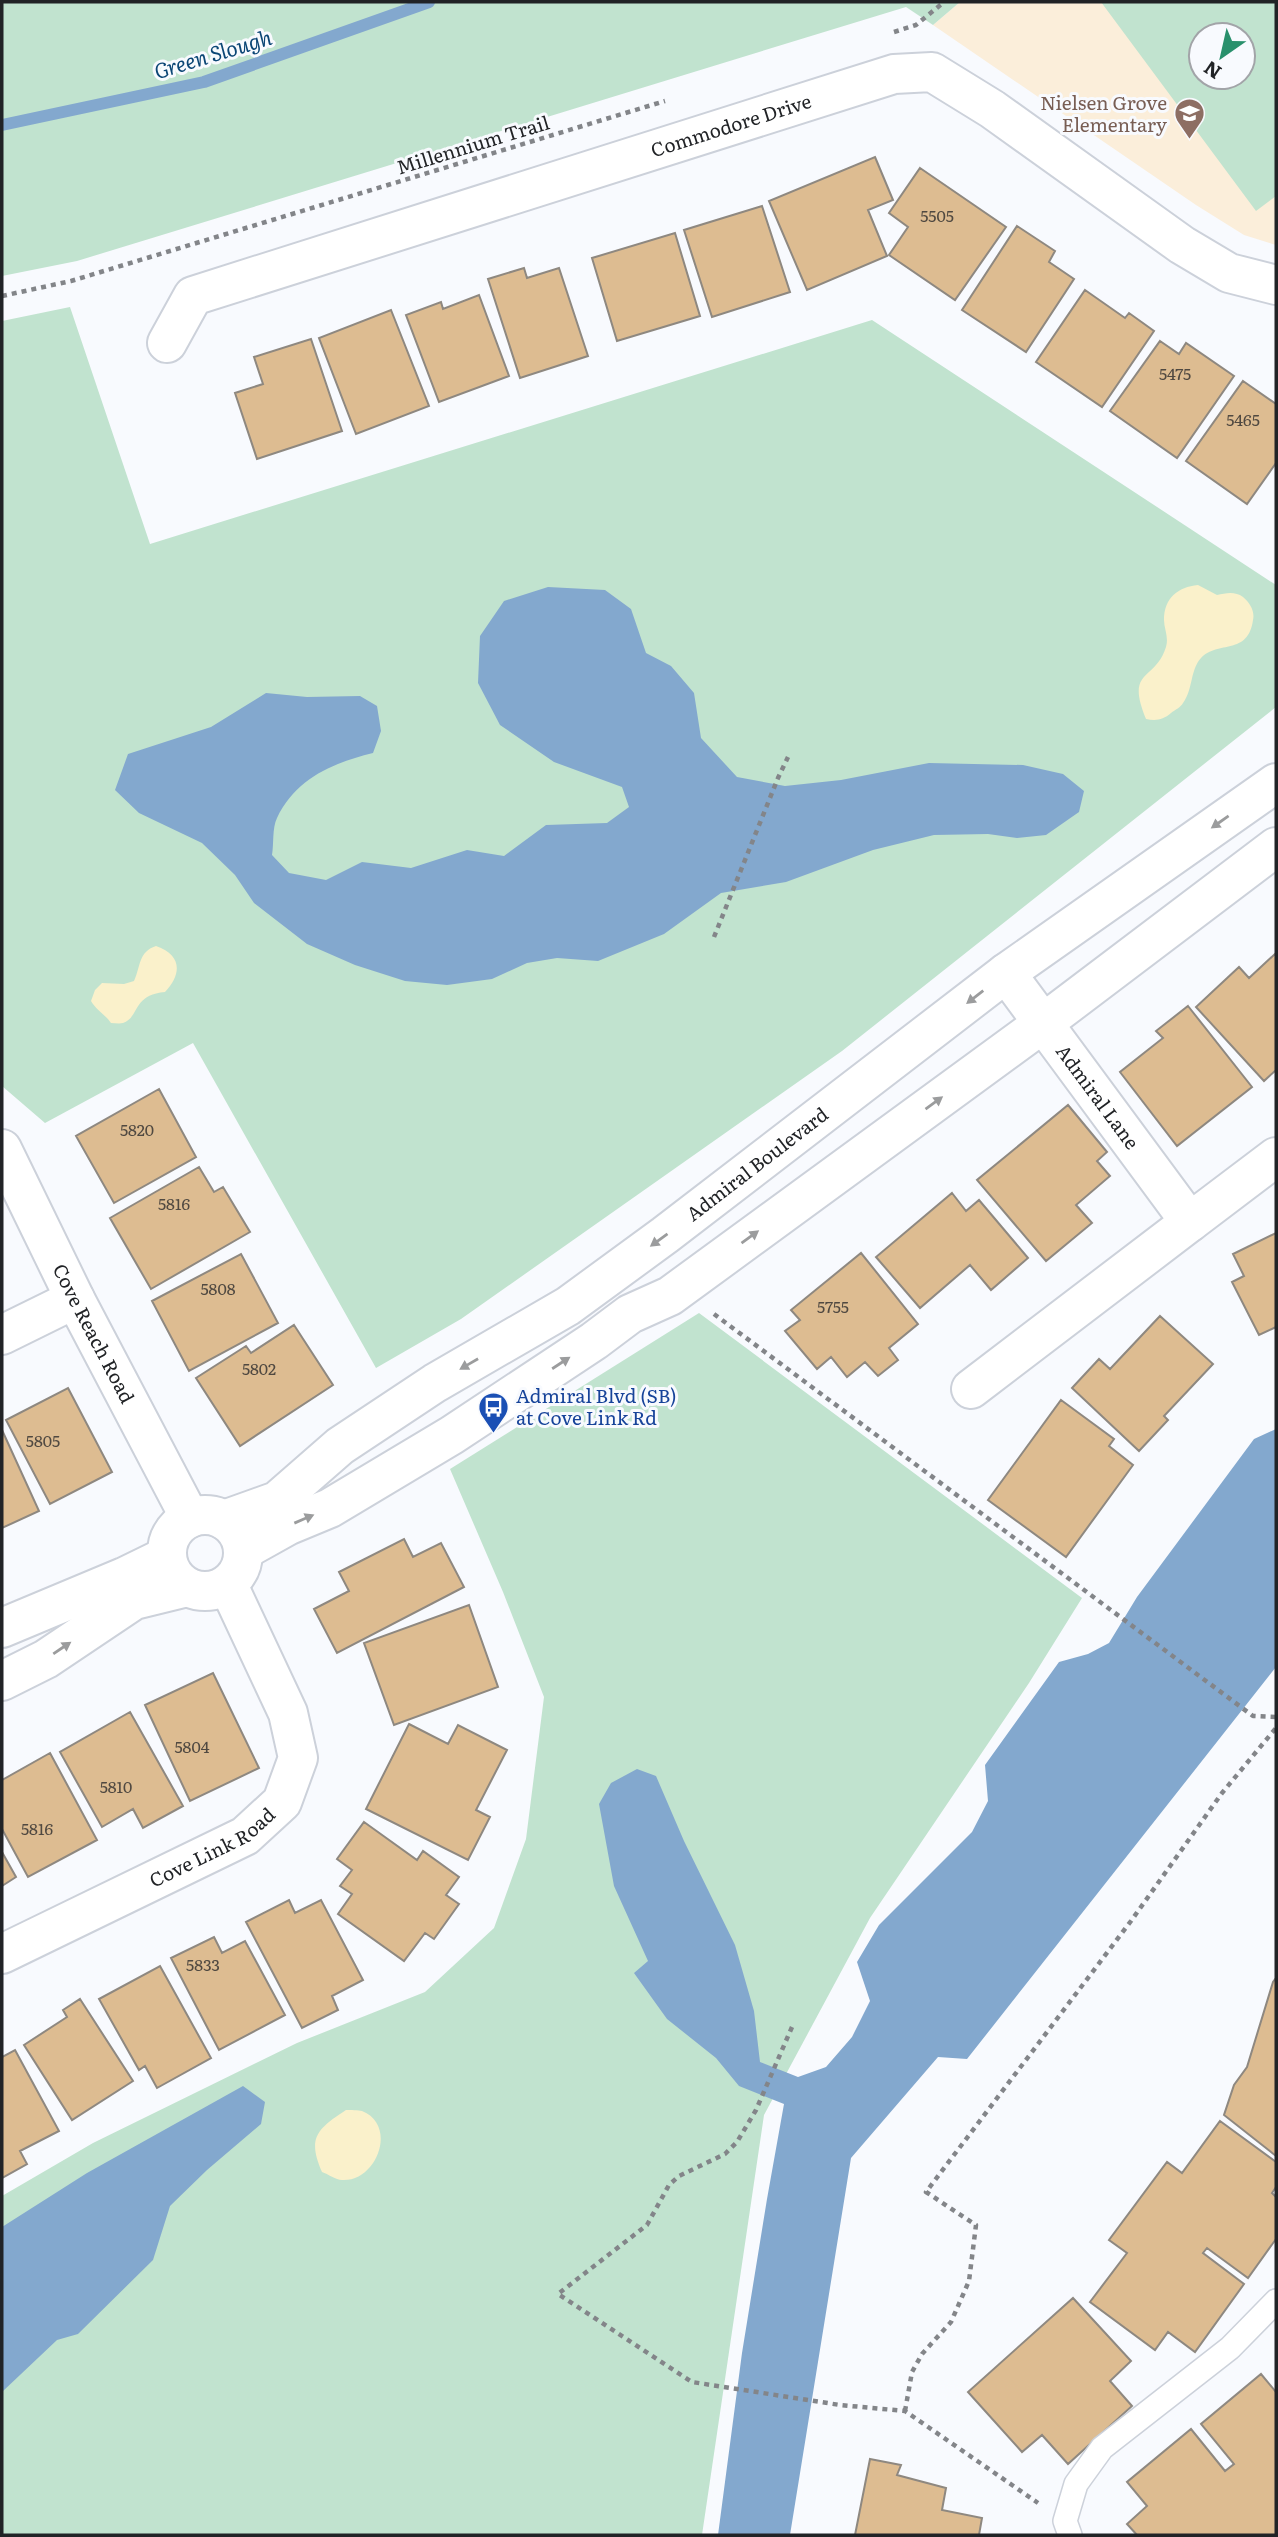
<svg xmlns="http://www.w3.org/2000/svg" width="1278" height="2537" viewBox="0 0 1278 2537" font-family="Literata,serif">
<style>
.education{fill:#fbeeda;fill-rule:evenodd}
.green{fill:#c1e3cf;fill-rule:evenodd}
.sand{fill:#faf1cb}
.water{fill:#83a8ce}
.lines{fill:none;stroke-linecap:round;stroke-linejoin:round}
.stream{stroke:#83a8ce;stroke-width:12}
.building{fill:#ddbc91;stroke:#8e8880;stroke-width:2}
.lane-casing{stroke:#ccd1da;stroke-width:26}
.street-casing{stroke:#ccd1da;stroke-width:42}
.secondary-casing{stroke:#ccd1da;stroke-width:42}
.path{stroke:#838589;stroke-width:4.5;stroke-dasharray:5 5;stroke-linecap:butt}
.lane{stroke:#fff;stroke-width:23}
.street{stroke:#fff;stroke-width:38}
.secondary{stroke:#fff;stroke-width:38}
.oneway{fill:#9b9c9d}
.labels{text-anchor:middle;stroke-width:6;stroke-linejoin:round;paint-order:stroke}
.number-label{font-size:16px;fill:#504941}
.education-label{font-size:19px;fill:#785e54;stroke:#f8fafe;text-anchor:end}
.street-label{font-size:19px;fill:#212326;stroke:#f8fafe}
.transit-label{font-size:19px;fill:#164399;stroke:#f8fafe;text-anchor:start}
.water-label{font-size:21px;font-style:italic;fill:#0b4675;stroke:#f8fafe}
</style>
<rect width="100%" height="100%" fill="#f8fafe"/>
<!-- education -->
<path class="education" d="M960,2H1276V245L1244,235L1196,205L933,25ZM1201,35H1243V77H1201Z"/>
<!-- green -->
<path class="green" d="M2,2H960L933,25L906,7L77,261L2,276Z
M1101,2H1276V196L1256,211ZM1201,35H1243V77H1201Z
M70,307L150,544L872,320L1276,585V707L842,1051L461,1319L376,1368L193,1043L45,1123L2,1086V321Z
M699,1313L1082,1598L1029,1683L870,1918L764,2115L702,2535H2V2196L93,2143L297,2043L425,1992L494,1928L526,1839L544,1697L503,1592L450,1469Z"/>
<!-- sand -->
<path class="sand" d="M1198,585L1217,595C1226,593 1235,591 1243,597C1250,603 1255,611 1253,620C1248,656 1218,640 1201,658C1190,670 1193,690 1183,703C1181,707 1175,710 1171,713C1163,720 1156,721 1146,719C1125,668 1155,682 1166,647C1169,637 1164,629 1164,620C1164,598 1178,587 1198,585Z
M156,946C182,955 182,974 165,992C132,995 140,1017 123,1023C119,1024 115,1023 111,1023C105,1014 96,1010 91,1001L95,990L102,983L124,984L134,981C141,966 138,952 156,946Z
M346,2110C351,2110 358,2110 362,2111C398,2125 377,2182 342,2180C336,2180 328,2174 322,2172C307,2138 317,2129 346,2110Z"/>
<!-- water -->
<path class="water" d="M548,587L605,590L631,609L646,653L671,666L694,693L701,738L737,777L785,786L841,780L929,763L1023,765L1063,774L1084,791L1079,812L1046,835L1017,838L988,834L934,835L873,850L786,882L721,893L664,934L598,961L557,958L527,963L492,979L447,985L405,981L355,965L307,944L254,903L235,875L202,843L139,813L115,790L128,754L211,727L266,693L307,697L360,696L377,706L381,731L373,753C333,763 296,778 277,818C272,828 274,844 272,855L289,873L326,880L362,862L411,868L467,850L504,856L546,825L607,823L629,807L622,787L554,762L500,725L478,683L480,636L504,601Z
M1276,1429V1667L967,2059L938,2057L851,2158L790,2535H718L742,2353L767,2199L784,2104L739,2086L716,2058L667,2019L634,1973L648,1961L614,1886L599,1804L611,1783L637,1769L656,1776L684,1841L735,1945L754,2011L760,2062L798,2077L826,2067L852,2037L870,2001L857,1962L879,1925L972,1832L988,1801L985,1765L1059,1662L1088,1654L1109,1643L1137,1597L1254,1439Z
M243,2086L265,2102L261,2124L207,2170L170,2206L153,2260L78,2334L57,2340L2,2392V2227L87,2173Z"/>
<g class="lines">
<!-- stream -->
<path class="stream" d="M2,125L204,82L429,2"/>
</g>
<!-- building -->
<path class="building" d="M875,157L893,200L868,210L887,256L807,290L769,201Z
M920,168L1006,227L955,300L889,255L908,227L889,213Z
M762,206L790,292L712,317L684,230Z
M1017,226L1055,251L1049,262L1074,279L1026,352L962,310Z
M675,233L700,316L617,341L592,258Z
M524,268L527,278L559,268L588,356L520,378L488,279Z
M1085,290L1125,318L1129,313L1154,331L1102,407L1036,362Z
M479,295L509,376L439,402L406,315L441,302L443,309Z
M391,310L429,406L356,434L319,338Z
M311,339L342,431L257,459L235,393L263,384L254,357Z
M1160,341L1179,354L1186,343L1234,376L1177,458L1110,411Z
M1243,381L1276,404V463L1247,504L1186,461Z
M1276,953V1070L1264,1081L1196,1007L1239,967L1249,978Z
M1188,1006L1252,1087L1177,1146L1120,1072L1163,1038L1156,1031Z
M159,1089L196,1157L114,1203L76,1136Z
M1068,1105L1107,1152L1097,1161L1110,1176L1076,1205L1092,1223L1046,1261L977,1180Z
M199,1167L214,1192L223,1187L250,1232L151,1289L110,1218Z
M952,1193L966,1211L979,1200L1028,1258L991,1290L970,1265L920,1308L876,1257Z
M1276,1233V1327L1259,1335L1232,1282L1244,1276L1233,1254Z
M861,1253L918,1324L889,1348L898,1360L878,1376L865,1362L847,1377L831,1357L817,1369L785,1331L800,1320L791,1310Z
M241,1254L278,1323L189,1371L152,1301Z
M1160,1316L1213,1364L1164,1416L1168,1420L1139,1451L1072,1388L1099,1359L1110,1369Z
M294,1325L333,1385L240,1446L196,1378L246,1346L251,1353Z
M68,1388L112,1472L50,1504L6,1420Z
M1061,1400L1114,1439L1109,1446L1133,1465L1066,1557L988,1500Z
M2,1430L39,1511L2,1528Z
M404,1539L413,1557L441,1543L464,1587L337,1653L314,1609L349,1591L339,1572Z
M469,1605L498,1687L394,1725L364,1643Z
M213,1673L259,1768L190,1801L145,1705Z
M130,1712L183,1806L143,1828L133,1809L102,1827L60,1752Z
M409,1724L448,1744L458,1725L507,1750L476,1810L490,1817L468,1860L366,1809Z
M50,1753L97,1840L28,1877L2,1829V1780Z
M364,1822L417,1860L423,1851L459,1877L446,1895L459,1904L434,1939L425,1933L404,1961L338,1914L352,1894L340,1886L352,1870L337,1859Z
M2,1852L16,1877L2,1886Z
M289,1900L295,1913L321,1900L363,1980L332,1996L338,2010L302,2028L246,1922Z
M214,1937L222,1953L245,1941L285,2015L219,2050L171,1958Z
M160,1966L211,2058L157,2088L145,2066L139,2070L99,1999Z
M1276,1978V2156L1224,2115L1234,2085L1247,2067L1273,1982Z
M80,1999L133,2081L72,2120L24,2045L67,2017L63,2010Z
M15,2050L59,2131L20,2151L27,2164L2,2178V2057Z
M1220,2121L1276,2162V2187L1272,2193L1276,2197V2239L1248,2278L1207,2248L1203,2253L1244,2284L1195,2352L1168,2332L1155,2350L1090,2302L1127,2253L1109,2240L1167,2162L1182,2173Z
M1073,2298L1131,2361L1110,2381L1132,2406L1068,2464L1042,2435L1022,2452L968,2392Z
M1261,2374L1276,2392V2535H1137L1127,2524L1147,2506L1127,2482L1191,2429L1225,2471L1234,2464L1201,2424Z
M870,2459L901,2465L897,2475L946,2488L942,2510L982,2518L979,2535H855Z"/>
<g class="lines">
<defs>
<path id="lane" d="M1070,2535L1065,2521L1076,2484L1102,2448L1230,2348L1276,2301"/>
<g id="street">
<path id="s1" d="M167,343L193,296L894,74L932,72L992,109L1182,245L1229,273L1276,285"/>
<path id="s2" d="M1006,973L1190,1222L1276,1157"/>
<path id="s3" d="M2,1149L75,1299L190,1518"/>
<path d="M2,1335L75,1299"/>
<path d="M971,1389L1190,1222"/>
<path id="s4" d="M2,1954L245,1836L282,1802L298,1758L288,1713L228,1585"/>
</g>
<g id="secondary">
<circle cx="205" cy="1553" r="38"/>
<path id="s5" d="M224,1520L277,1501L340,1446L435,1383L568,1306L665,1235L1006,973L1276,783"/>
<path d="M244,1550L289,1525L330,1508L452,1435L594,1341L630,1314L670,1296L1042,1024L1276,847"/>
<path d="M2,1628L124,1577L167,1556"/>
<path d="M2,1681L46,1659L134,1600L187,1587"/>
</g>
</defs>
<!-- lane casing -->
<use href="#lane" class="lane-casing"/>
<!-- street casing -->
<use href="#street" class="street-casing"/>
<!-- secondary casing -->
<use href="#secondary" class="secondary-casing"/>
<!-- path -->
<path class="path" d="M894,32L916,25L944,2
M2,296L71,281L665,101
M714,937L778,778L788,757
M714,1314L1253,1716L1276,1717
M792,2027L756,2110L737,2142L725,2154L679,2176L669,2185L647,2225L558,2294L692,2382L840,2405L905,2411L1038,2503
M905,2411L912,2372L922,2354L951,2322L969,2281L976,2225L926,2192L1131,1921L1222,1793L1276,1728"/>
<!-- lane -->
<use href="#lane" class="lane"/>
<!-- street -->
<use href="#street" class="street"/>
<!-- secondary -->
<use href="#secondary" class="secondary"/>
</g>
<!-- one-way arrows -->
<defs><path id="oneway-solid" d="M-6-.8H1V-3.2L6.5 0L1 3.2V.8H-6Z" transform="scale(1.75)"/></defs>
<g class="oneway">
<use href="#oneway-solid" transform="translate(1220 822) rotate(145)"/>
<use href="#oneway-solid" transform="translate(975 997) rotate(142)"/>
<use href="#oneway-solid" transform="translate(934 1103) rotate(-36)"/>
<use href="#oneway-solid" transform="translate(750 1237) rotate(-36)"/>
<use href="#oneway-solid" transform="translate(659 1240) rotate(144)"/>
<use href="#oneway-solid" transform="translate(561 1363) rotate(-33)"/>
<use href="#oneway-solid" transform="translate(469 1364) rotate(150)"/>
<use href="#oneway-solid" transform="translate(304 1519) rotate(-23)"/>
<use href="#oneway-solid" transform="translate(62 1648) rotate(-34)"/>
</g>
<!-- icons -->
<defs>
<symbol id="school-pin" viewBox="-11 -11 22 30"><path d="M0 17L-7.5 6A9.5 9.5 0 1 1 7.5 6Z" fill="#8d6e63" stroke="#f8fafe"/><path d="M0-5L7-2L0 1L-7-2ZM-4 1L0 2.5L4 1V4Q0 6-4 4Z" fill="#fff"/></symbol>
<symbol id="bus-pin" viewBox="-11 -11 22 30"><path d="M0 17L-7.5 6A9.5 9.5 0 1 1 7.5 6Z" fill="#1a4fb4" stroke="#f8fafe"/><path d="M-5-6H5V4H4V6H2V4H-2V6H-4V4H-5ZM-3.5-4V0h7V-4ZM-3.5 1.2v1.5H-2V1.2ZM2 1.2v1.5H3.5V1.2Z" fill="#fff"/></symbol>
</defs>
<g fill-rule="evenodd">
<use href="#school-pin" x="1172" y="96" width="35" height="47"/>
<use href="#bus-pin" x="476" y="1390" width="35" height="47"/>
</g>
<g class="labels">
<!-- number labels -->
<g class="number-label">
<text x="937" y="222">5505</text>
<text x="1175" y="380">5475</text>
<text x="1243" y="426">5465</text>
<text x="137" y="1136">5820</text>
<text x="174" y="1210">5816</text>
<text x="218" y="1295">5808</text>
<text x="833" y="1313">5755</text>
<text x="259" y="1375">5802</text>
<text x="43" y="1447">5805</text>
<text x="192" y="1753">5804</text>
<text x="116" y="1793">5810</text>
<text x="37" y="1835">5816</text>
<text x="203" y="1971">5833</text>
</g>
<!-- education labels -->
<g class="education-label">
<text x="1167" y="110">Nielsen Grove<tspan x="1167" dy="22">Elementary</tspan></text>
</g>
<!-- street labels -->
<g class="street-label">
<text dy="7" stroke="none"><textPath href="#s1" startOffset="618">Commodore Drive</textPath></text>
<text transform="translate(473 145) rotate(-17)" y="7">Millennium Trail</text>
<text dy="7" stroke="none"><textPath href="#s2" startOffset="154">Admiral Lane</textPath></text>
<text dy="7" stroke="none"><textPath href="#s5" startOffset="644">Admiral Boulevard</textPath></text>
<text dy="7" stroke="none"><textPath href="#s3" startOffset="206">Cove Reach Road</textPath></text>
<text dy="7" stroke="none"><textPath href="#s4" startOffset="236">Cove Link Road</textPath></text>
</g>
<!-- transit labels -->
<g class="transit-label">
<text x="516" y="1403">Admiral Blvd (SB)<tspan x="516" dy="22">at Cove Link Rd</tspan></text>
</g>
<!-- water labels -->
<g class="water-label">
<text transform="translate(213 55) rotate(-17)" y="7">Green Slough</text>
</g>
</g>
<!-- border -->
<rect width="1278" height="2537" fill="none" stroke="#212326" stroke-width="7"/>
<!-- north arrow -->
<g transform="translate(1222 56) rotate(214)"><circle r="33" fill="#f8fafe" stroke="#a2a4a8" stroke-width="2"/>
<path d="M0-5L12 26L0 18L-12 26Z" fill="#29906c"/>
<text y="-10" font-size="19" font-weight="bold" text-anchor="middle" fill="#212326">N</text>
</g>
</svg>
